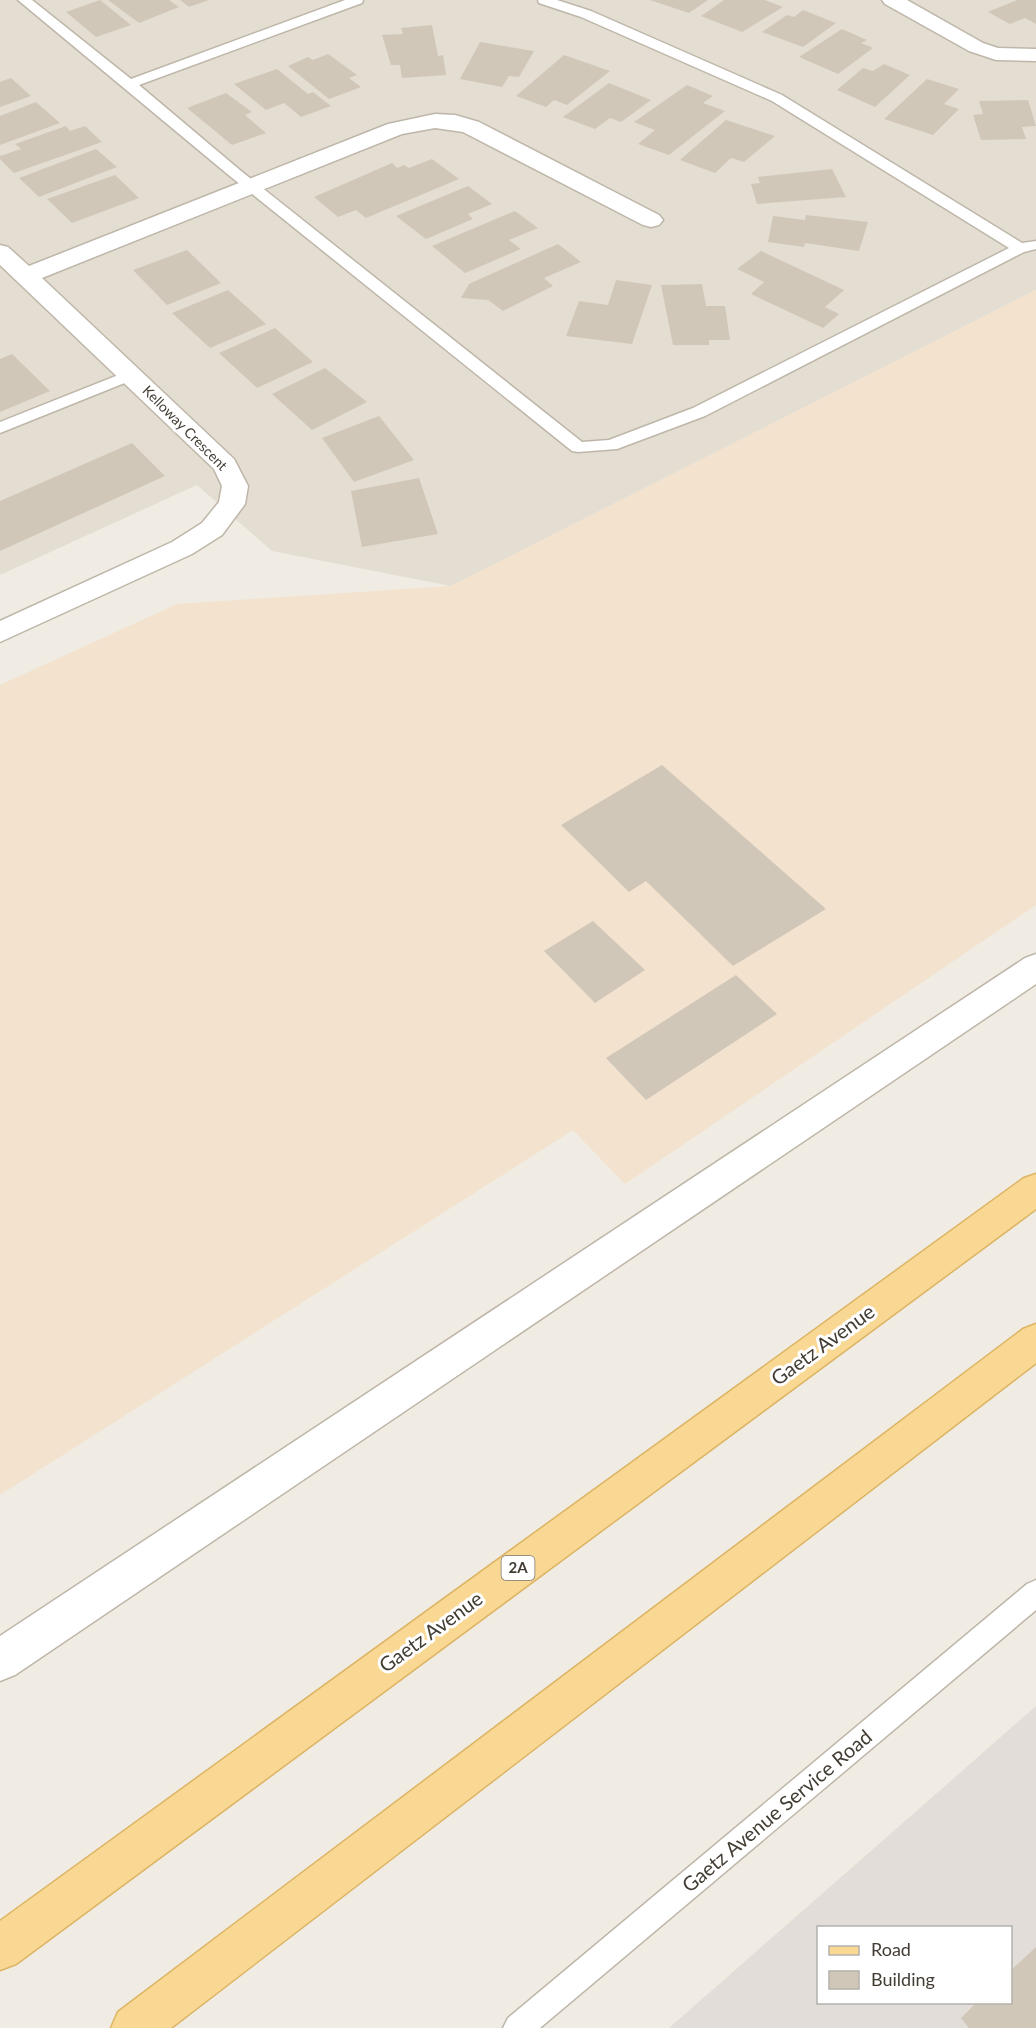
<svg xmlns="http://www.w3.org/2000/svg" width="1036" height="2028" viewBox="0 0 1036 2028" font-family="Lato,sans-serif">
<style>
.residential{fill:#e4ddd1}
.commercial{fill:#f2e2ce}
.industrial{fill:#e2ddd8;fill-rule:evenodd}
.building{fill:#d1c7b9}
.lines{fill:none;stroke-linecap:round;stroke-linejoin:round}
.lane-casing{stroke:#beb6a9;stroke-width:3}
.street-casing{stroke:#beb6a9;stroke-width:3}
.primary-casing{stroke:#ddb464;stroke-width:3}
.lane{fill:#fff;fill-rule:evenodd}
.street{fill:#fff;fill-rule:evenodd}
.primary{fill:#f9d893;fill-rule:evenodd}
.labels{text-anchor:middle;stroke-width:6;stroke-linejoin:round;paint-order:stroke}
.far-street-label{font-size:14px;fill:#423c33;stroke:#fff}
.shield{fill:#fff;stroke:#7b7670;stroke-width:1.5}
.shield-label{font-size:15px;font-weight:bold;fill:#423c33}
.near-street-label{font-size:20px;fill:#423c33;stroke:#fff}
</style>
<rect width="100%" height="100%" fill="#f0ece3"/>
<!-- residential -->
<path class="residential" d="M0,0H1036V290L451,586L272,551L197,485L0,575Z"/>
<!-- commercial -->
<path class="commercial" d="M1036,290V905L625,1184L573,1130L0,1495V685L177,604L451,586Z"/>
<!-- industrial -->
<path class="industrial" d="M1036,1706V2028H669ZM818,1928H1010V2002H818Z"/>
<!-- building -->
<path class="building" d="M100,0L131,25L96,37L66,12Z
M108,0H169L179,7L139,23Z
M180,0H209L189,7Z
M650,0H708L689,13Z
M724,0H765L783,7L742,32L701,16Z
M1017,0H1036V24L1025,18L1010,24L988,12Z
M803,10L836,23L803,47L762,32L787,15L794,17Z
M432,25L438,56L443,55L446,75L402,78L400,65H391L382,35L403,34L401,28Z
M842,29L867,40L861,43L873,48L838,74L799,57Z
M480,42L534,51L519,77L509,76L502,87L460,79Z
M328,54L357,75L349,78L361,87L329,99L288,66L308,57L313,60Z
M564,55L610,71L567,105L554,100L546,107L516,96Z
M884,64L910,75L875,107L837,90L863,68L873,71Z
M277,69L308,94L313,92L331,106L301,117L284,103L266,110L234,84Z
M11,78L31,96L0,107V82Z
M927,79L959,89L944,104L959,109L933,135L884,119Z
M609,83L651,100L621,122L610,118L595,129L563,117Z
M687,85L713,96L703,103L725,111L669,155L638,144L655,130L634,122Z
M226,93L252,112L245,115L266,133L232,145L187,108Z
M1028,100L1036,126L1022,127L1026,139L981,140L973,115L983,114L979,101Z
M36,102L60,123L0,145V116Z
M726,120L775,136L744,162L731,158L715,173L680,160Z
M66,126L70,131L85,126L102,142L14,173L0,159V156L21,149L15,144Z
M96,149L117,167L39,197L19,178Z
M432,159L459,179L366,218L356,210L338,217L314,197L392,163L397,168L404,165L409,168Z
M832,169L846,197L757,204L751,184L760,183L758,177Z
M115,175L139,198L72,223L47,199Z
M468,186L492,204L468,214L473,219L426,239L396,216Z
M515,211L538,228L509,240L521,249L465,273L432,246Z
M806,215L868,222L859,251L805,243L804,247L768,242L773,216L805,220Z
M558,244L581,262L544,278L553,286L503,311L488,300L461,298L469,284Z
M187,250L221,283L167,305L133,270Z
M761,251L844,290L825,307L839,314L823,328L751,294L764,282L737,269Z
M616,280L652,285L632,344L566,336L579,301L608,305Z
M702,284L706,306H725L730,340H709V345H673L661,285Z
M228,290L266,324L210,348L172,313Z
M275,328L313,362L257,388L219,353Z
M12,354L50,391L0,412V359Z
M325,368L367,402L312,430L272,394Z
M379,416L414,460L354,482L322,438Z
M132,443L165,476L0,551V501Z
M419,478L438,534L362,547L351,491Z
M662,765L826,909L733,966L646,881L629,892L561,825Z
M593,921L645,970L595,1003L544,951Z
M736,975L777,1014L646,1100L606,1058Z
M1036,1947V2028H969L961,2018L977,2002H1010V1971Z"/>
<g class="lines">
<defs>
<path id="lane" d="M18,0H32L131,79L345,0H363L362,3L139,85L241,171L582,442L609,440L693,408L1009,248L772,101L581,17L539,3L538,0H557L591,11L782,95L1022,243L1036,241V249L1024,252L705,416L617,449L578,452L572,451L231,177Z
M131,370L137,372L139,375L137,378L0,433V422Z
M1036,1580V1610L540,2028H503L508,2018L1027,1584Z"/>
<path id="street" d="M882,0H907L983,43L998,48L1036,49V61L996,60L969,51L885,4Z
M435,114L455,115L479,122L659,215L663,220L659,225L651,227L643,225L463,132L435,128L402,134L42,278L234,459L248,486L245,504L222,535L192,554L0,642V621L172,542L202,523L219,502L222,486L214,469L0,265V245L8,247L29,266L388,124Z
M1036,954V984L15,1675L0,1681V1636L1025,958Z"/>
<path id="primary" d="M1036,1174V1209L16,1964L0,1970V1921L1024,1178Z
M1036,1324V1363L171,2028H111L118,2012L1023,1329Z"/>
</defs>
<!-- lane casing -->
<use href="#lane" class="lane-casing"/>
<!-- street casing -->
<use href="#street" class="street-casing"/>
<!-- primary casing -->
<use href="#primary" class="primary-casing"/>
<!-- lane -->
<use href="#lane" class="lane"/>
<!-- street -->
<use href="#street" class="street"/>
<!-- primary -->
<use href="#primary" class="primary"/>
</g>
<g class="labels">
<!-- far-street labels -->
<g class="far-street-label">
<text transform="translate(185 428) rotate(45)" y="5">Kelloway Crescent</text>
</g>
<!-- shield labels -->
<rect class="shield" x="501.5" y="1556" width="33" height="24" rx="4.5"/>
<g class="shield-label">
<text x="518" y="1573">2A</text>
</g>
<!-- near-street labels -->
<g class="near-street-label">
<text transform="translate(823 1345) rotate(-36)" y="7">Gaetz Avenue</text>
<text transform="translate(431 1632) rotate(-36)" y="7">Gaetz Avenue</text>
<text transform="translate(777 1811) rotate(-40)" y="7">Gaetz Avenue Service Road</text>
</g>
</g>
<!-- legend -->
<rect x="817" y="1926" width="195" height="78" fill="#ffffff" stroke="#b3b1ad" stroke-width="1.5"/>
<rect x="829" y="1946" width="30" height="9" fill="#f9d893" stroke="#b3b1ad" stroke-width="1.5"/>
<text x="871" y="1956" font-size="18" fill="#423c33">Road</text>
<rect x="829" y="1971" width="30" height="18" fill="#d1c7b9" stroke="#b3b1ad" stroke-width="1.5"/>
<text x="871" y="1986" font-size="18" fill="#423c33">Building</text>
</svg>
